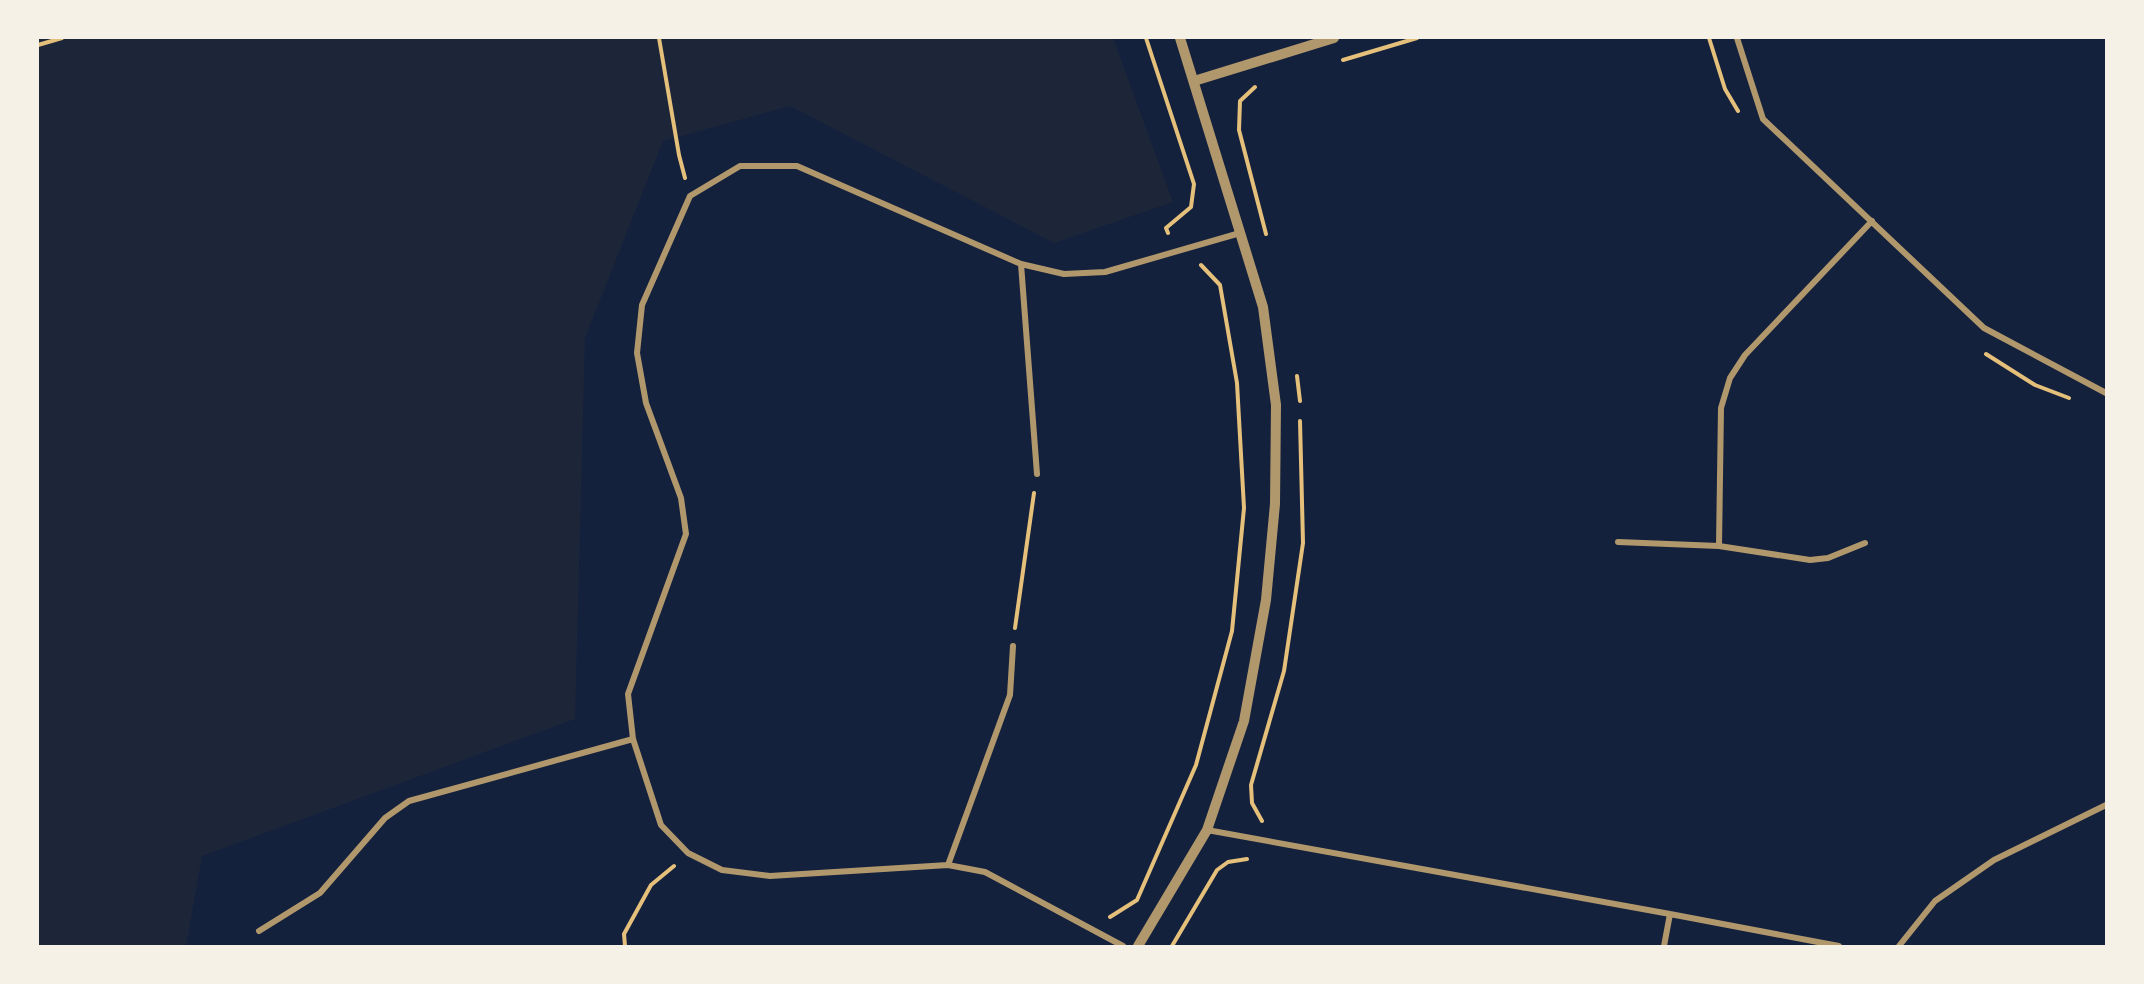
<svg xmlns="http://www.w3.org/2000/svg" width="2144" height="984" viewBox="0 0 2144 984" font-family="'Nunito Sans',sans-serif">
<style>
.green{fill:#1d2539}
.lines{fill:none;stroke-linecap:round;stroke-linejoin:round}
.path{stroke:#e5c07b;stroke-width:4}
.minor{stroke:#b1986c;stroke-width:6}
.tertiary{stroke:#b1986c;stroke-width:10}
</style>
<rect width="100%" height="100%" fill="#14213d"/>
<!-- green -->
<path class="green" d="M38,38H1113L1173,202L1054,243L790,106L663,141L585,338L575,719L202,856L186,946H38Z"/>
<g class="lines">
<!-- path -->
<path class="path" d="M659,38L679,155L685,178
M1146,38L1194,184L1191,207L1166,228L1168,233
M1709,38L1725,89L1738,111
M38,45L62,38
M1343,60L1417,38
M1255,87L1240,101L1239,130L1266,234
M1986,354L2035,385L2069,398
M1297,376L1300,401
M1015,628L1034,493
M1262,821L1252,803L1251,785L1284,671L1303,543L1300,421
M1110,917L1137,900L1196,765L1232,631L1244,508L1237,383L1220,285L1201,265
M625,946L624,934L651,885L674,866
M1172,946L1217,870L1228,862L1247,859"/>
<!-- minor -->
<path class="minor" d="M1737,38L1763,119L1984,328L2106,393
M1021,264L1037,474
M1618,542L1719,546L1810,560L1828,558L1865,543
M1719,546L1721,408L1730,378L1745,355L1872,221
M1207,830L1670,914L1839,946
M948,865L1010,695L1013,646
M259,931L320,893L385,818L409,801L633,739
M1123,946L985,872L948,865L770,876L722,870L688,853L661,825L633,739L628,694L686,534L681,498L646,403L637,353L642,305L690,196L740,166H797L1021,264L1064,274L1105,272L1240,233
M1664,946L1670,914
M1899,946L1935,901L1994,860L2106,805"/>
<!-- tertiary -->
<path class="tertiary" d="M1194,81L1334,38
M1138,946L1207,830L1244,721L1266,600L1275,504L1276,405L1263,307L1180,38"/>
</g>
<!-- border -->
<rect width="2144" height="984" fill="none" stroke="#f6f1e7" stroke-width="78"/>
</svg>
